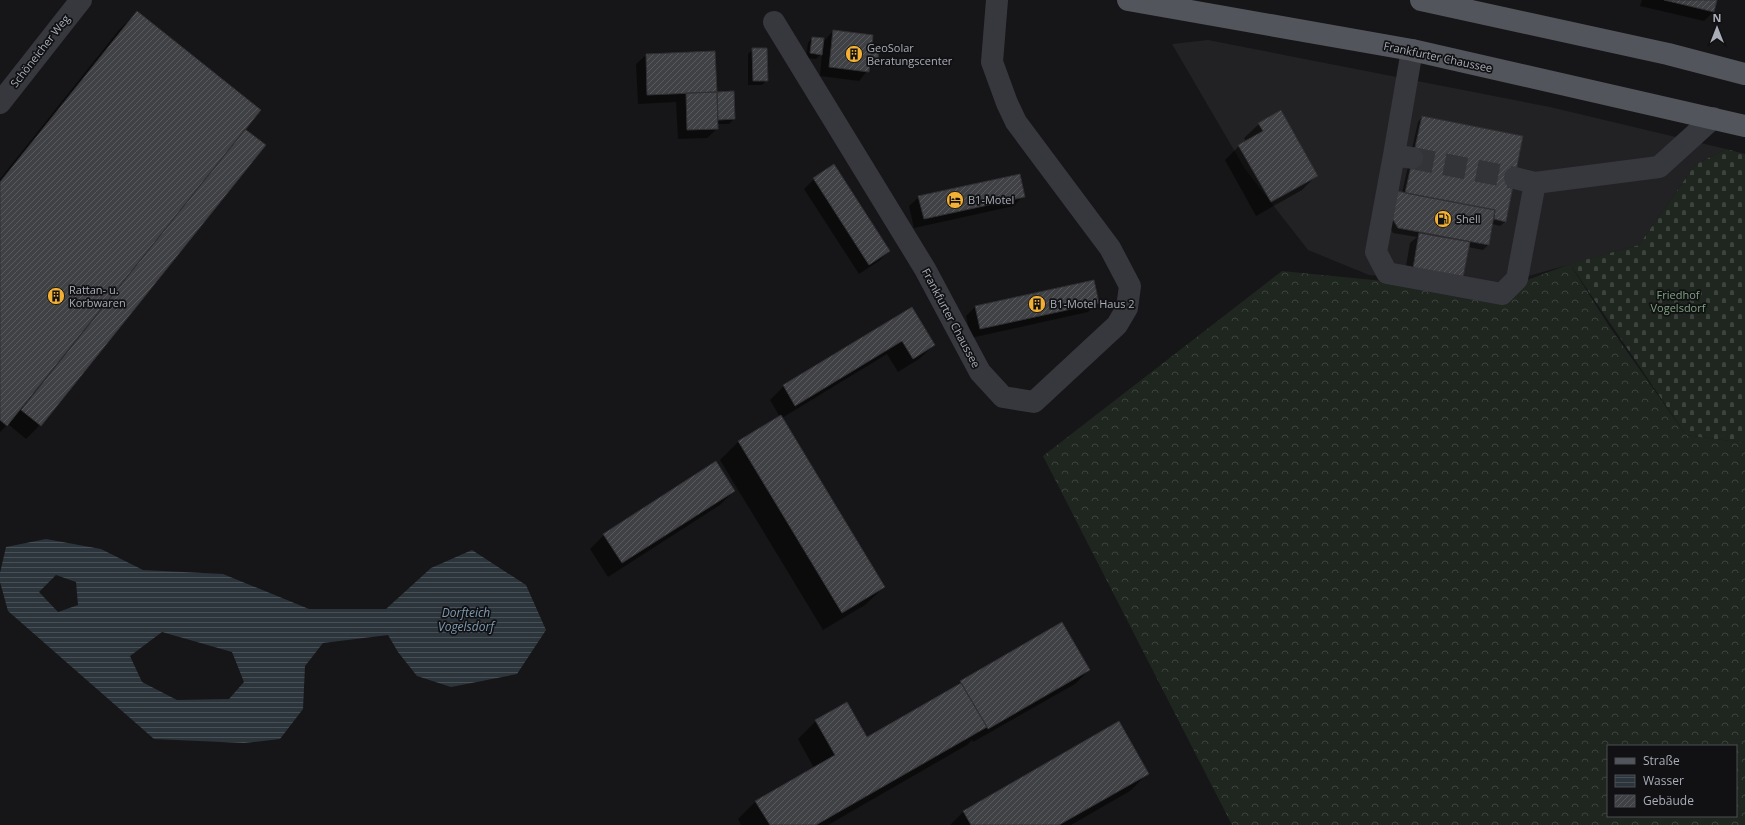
<svg xmlns="http://www.w3.org/2000/svg" width="1745" height="825" viewBox="0 0 1745 825" font-family="'Open Sans',sans-serif">
<style>
.built{fill:#222225}
.forest{fill:url(#forest-crowns);fill-rule:evenodd}
.cemetery{fill:url(#cemetery-stones)}
.water{fill:url(#water-rules);fill-rule:evenodd}
.shadow{fill:#0007}
.building{fill:url(#building-hatch);stroke:#303034}
.lines{fill:none;stroke-linecap:round;stroke-linejoin:round}
.minor-tunnel{stroke:#333438;stroke-width:22;stroke-dasharray:22 11;stroke-linecap:butt}
.minor{stroke:#37383d;stroke-width:22}
.major{stroke:#53555c;stroke-width:22}
.labels{text-anchor:middle;stroke-width:3.5;stroke-linejoin:round;paint-order:stroke}
.poi-label{font-size:11px;fill:#a8adb8;stroke:#111113;text-anchor:start}
.street-label{font-size:11px;fill:#a8adb8;stroke:#111113}
.park-label{font-size:11px;fill:#7fa381;stroke:#111113}
.water-label{font-size:12px;font-style:italic;fill:#7f9bb3;stroke:#111113}
</style>
<defs>
<pattern id="forest-crowns" width="20" height="18" patternUnits="userSpaceOnUse"><rect width="20" height="18" fill="#1e261f"/><path d="M2 6a3 3 0 1 1 6 0M12 15a3 3 0 1 1 6 0" fill="none" stroke="#3c433d"/></pattern>
<pattern id="cemetery-stones" width="16" height="16" patternUnits="userSpaceOnUse"><rect width="16" height="16" fill="#1e261f"/><path d="M2 7V4a2 2 0 0 1 4 0v3zM10 15v-3a2 2 0 0 1 4 0v3z" fill="#3c433d"/></pattern>
<pattern id="water-rules" width="6" height="5" patternUnits="userSpaceOnUse"><rect width="6" height="5" fill="#2c353c"/><path d="M0 2.5h6" fill="none" stroke="#485056"/></pattern>
<pattern id="building-hatch" width="6" height="6" patternUnits="userSpaceOnUse"><rect width="6" height="6" fill="#404145"/><path d="M-1 1l2-2M0 6l6-6M5 7l2-2" fill="none" stroke="#595a5e"/></pattern>
</defs>
<rect width="100%" height="100%" fill="#161618"/>
<!-- built -->
<path class="built" d="M1208,40L1550,107L1726,149L1695,165L1639,245L1496,285L1369,275L1308,250L1245,169L1172,44Z"/>
<!-- forest -->
<path class="forest" d="M1570,264L1609,326L1686,435L1745,443V825H1232L1043,456L1282,271L1495,292ZM1608,746H1736V816H1608Z"/>
<!-- cemetery -->
<path class="cemetery" d="M1726,149L1745,154V443L1686,435L1570,264L1639,245L1695,165Z"/>
<!-- water -->
<path class="water" d="M46,539L101,549L143,570L223,574L309,609H386L431,568L472,550L526,585L546,630L517,674L451,687L417,676L398,652L388,635L323,643L305,666L303,709L280,739L244,743L154,739L8,611L0,582V573L6,547ZM56,575L76,582L78,605L58,612L39,592ZM162,632L232,652L244,682L229,699L177,700L142,682L130,656Z"/>
<!-- shadow -->
<path class="shadow" d="M1642,0H1716L1714,11L1704,21L1640,6Z
M137,12L244,129L40,425L26,439L8,424L0,432V179L119,30Z
M833,31L871,49L877,59L859,81L820,76L822,53L816,59L806,58L808,43L812,38L823,42Z
M753,49L767,80L762,85H748V54Z
M714,52L716,93L733,92L734,119L729,124H717V129L707,138L678,139L676,102L638,104L636,64L646,55Z
M1422,117L1505,222L1500,226L1492,224L1488,245L1483,250L1468,247L1403,283L1410,243L1417,237L1393,233L1388,223L1402,193L1418,122Z
M1259,124L1317,175L1302,190L1256,216L1225,160L1239,146L1246,141L1244,138Z
M814,179L889,251L879,261L859,274L804,189Z
M1023,196L1014,206L914,228L909,206L919,197Z
M1097,303L1088,312L971,338L966,316L975,307Z
M912,309L934,345L919,359L898,372L887,354L782,418L884,587L865,605L823,630L720,460L738,442L780,417L770,400L784,386Z
M734,491L720,505L608,577L590,549L604,535Z
M1089,670L1075,684L973,742L972,740L967,745L828,825H741L738,819L756,801L814,768L798,739L816,721L866,738L954,688L961,681Z
M1148,773L1130,791L1071,825H950L964,811Z"/>
<!-- building -->
<path class="building" d="M1664,0H1717L1714,12Z
M137,11L261,110L7,426L0,420V182Z
M833,30L873,35L872,48H879L878,60L870,59L869,72L829,67Z
M812,37L824,38L822,55L810,53Z
M752,48H767L768,81H753Z
M715,51L717,92L647,95L646,54Z
M734,91L735,119L718,120L717,92Z
M717,92L718,129L687,130L686,93Z
M1281,110L1318,176L1271,202L1238,145L1263,131L1258,123Z
M1422,116L1523,136L1506,222L1494,219L1495,210L1405,193Z
M245,129L266,145L41,426L21,410Z
M834,164L890,251L869,265L813,178Z
M1020,174L1025,197L924,219L918,196Z
M1397,191L1495,210L1489,245L1398,228L1392,218Z
M1419,233L1470,242L1462,283L1412,274Z
M1094,280L1099,303L980,329L975,306Z
M912,307L935,345L913,359L902,341L795,406L783,385Z
M781,415L885,587L842,613L738,441Z
M716,461L735,491L622,563L603,534Z
M1062,622L1090,670L988,729L960,681Z
M961,683L987,727L816,825H770L755,801L835,755L815,720L847,702L867,737Z
M1119,721L1149,774L1059,825H971L963,811Z"/>
<g class="lines">
<!-- minor-tunnel -->
<path class="minor-tunnel" d="M1412,158L1515,178"/>
<!-- minor -->
<path class="minor" d="M774,22L925,269L980,372L1003,397L1034,402L1117,325L1127,308L1130,286L1110,248L1016,122L1007,103L992,62L997,0
M1412,50L1394,155L1412,158
M0,103L81,0
M1394,155L1376,252L1387,273L1502,294L1517,279L1535,183
M1515,178L1535,183L1659,167L1713,118"/>
<!-- major -->
<path class="major" d="M1128,0L1412,50L1745,126
M1421,0L1668,54L1745,74"/>
</g>
<!-- icons -->
<defs>
<symbol id="building-disc" viewBox="-11 -11 22 22"><circle r="9.5" fill="#f2b134" stroke="#111113"/><path d="M-4-6H4V6H1V3H-1V6H-4ZM-2.5-4.3h1.7v1.8h-1.7ZM.8-4.3h1.7v1.8H.8ZM-2.5-1h1.7V.8h-1.7ZM.8-1h1.7V.8H.8Z" fill="#111"/></symbol>
<symbol id="hotel-disc" viewBox="-11 -11 22 22"><circle r="9.5" fill="#f2b134" stroke="#111113"/><path d="M-6-4.5h1.5V1H6V5H4.5V3h-9V5H-6ZM-4 0a1.8 1.8 0 1 1 3.6 0ZM.5 0V-2.5h3Q6-2.5 6 0Z" fill="#111"/></symbol>
<symbol id="fuel-disc" viewBox="-11 -11 22 22"><circle r="9.5" fill="#f2b134" stroke="#111113"/><path d="M-5.5-6h7V0h2V4h1.3V-2.5L3-4.5l.8-.8L6-3V5H2.5V1h-1V6h-7ZM-4.2-4.7v3.2H.2V-4.7Z" fill="#111"/></symbol>
</defs>
<g fill-rule="evenodd">
<use href="#building-disc" x="844" y="44" width="20" height="20"/>
<use href="#hotel-disc" x="945" y="190" width="20" height="20"/>
<use href="#fuel-disc" x="1433" y="209" width="20" height="20"/>
<use href="#building-disc" x="46" y="286" width="20" height="20"/>
<use href="#building-disc" x="1027" y="294" width="20" height="20"/>
</g>
<g class="labels">
<!-- poi labels -->
<g class="poi-label">
<text x="867" y="52">GeoSolar<tspan x="867" dy="13">Beratungscenter</tspan></text>
<text x="968" y="204">B1-Motel</text>
<text x="1456" y="223">Shell</text>
<text x="69" y="294">Rattan- u.<tspan x="69" dy="13">Korbwaren</tspan></text>
<text x="1050" y="308">B1-Motel Haus 2</text>
</g>
<!-- street labels -->
<g class="street-label">
<text transform="translate(40 51) rotate(-52)" y="4">Schöneicher Weg</text>
<text transform="translate(1438 57) rotate(12)" y="4">Frankfurter Chaussee</text>
<text transform="translate(951 318) rotate(62)" y="4">Frankfurter Chaussee</text>
</g>
<!-- park labels -->
<g class="park-label">
<text x="1678" y="299">Friedhof<tspan x="1678" dy="13">Vogelsdorf</tspan></text>
</g>
<!-- water labels -->
<g class="water-label">
<text x="466" y="617">Dorfteich<tspan x="466" dy="14">Vogelsdorf</tspan></text>
</g>
</g>
<!-- legend -->
<rect x="1607" y="745" width="130" height="72" fill="#111113" stroke="#4d4f55"/>
<rect x="1615" y="758" width="20" height="6" fill="#53555c" stroke="#4d4f55"/>
<text x="1643" y="765" font-size="12" fill="#a8adb8">Straße</text>
<rect x="1615" y="775" width="20" height="12" fill="url(#water-rules)" stroke="#4d4f55"/>
<text x="1643" y="785" font-size="12" fill="#a8adb8">Wasser</text>
<rect x="1615" y="795" width="20" height="12" fill="url(#building-hatch)" stroke="#4d4f55"/>
<text x="1643" y="805" font-size="12" fill="#a8adb8">Gebäude</text>
<!-- north arrow -->
<g transform="translate(1717 28)" stroke="#111113" stroke-width="3" paint-order="stroke">
<path d="M0-3L7 15L0 10L-7 15Z" fill="#a8adb8"/>
<text y="-6" font-size="11" font-weight="bold" text-anchor="middle" fill="#a8adb8">N</text>
</g>
</svg>
